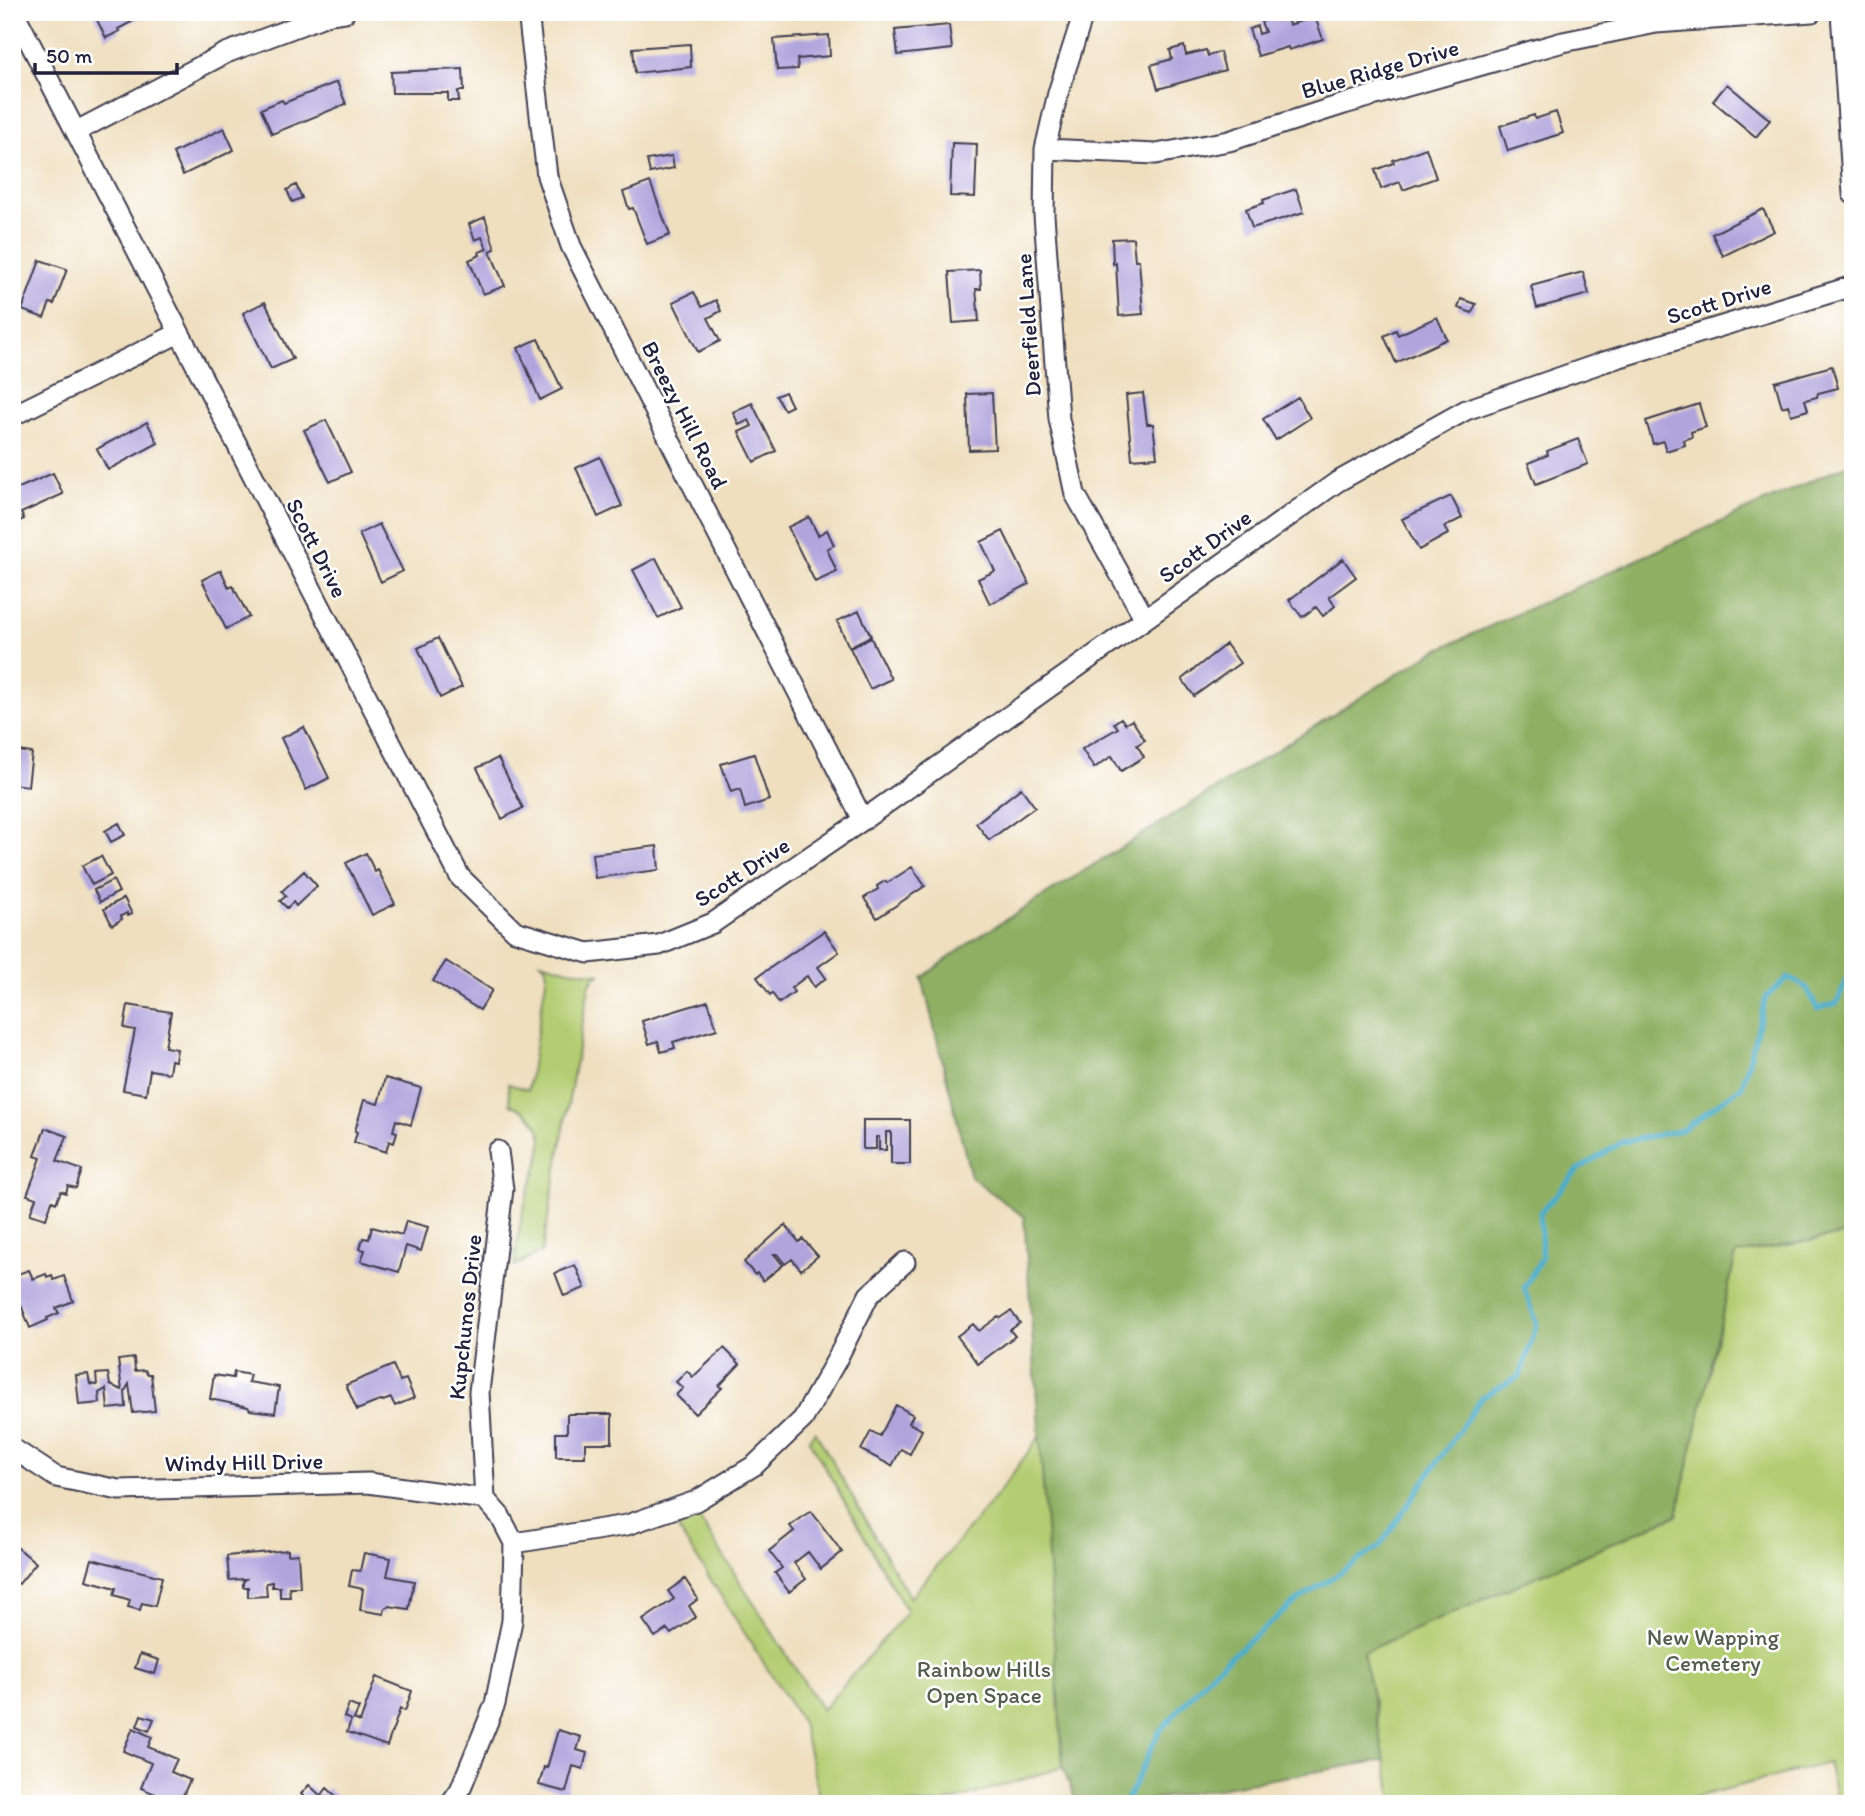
<svg xmlns="http://www.w3.org/2000/svg" width="1865" height="1816" viewBox="0 0 1865 1816" font-family="Itim,sans-serif">
<style>
.green{fill:#b4cd72;stroke:#6b7856;stroke-width:2}
.forest{fill:#8fb064;stroke:#586950;stroke-width:2}
.lines{fill:none;stroke-linecap:round;stroke-linejoin:round}
.stream{stroke:#4badca;stroke-width:5}
.building{fill:#b0a4dd}
.street-casing{stroke:#413e4f;stroke-width:23}
.street{stroke:#fff;stroke-width:19}
.labels{text-anchor:middle;stroke-width:5;stroke-linejoin:round;paint-order:stroke}
.street-label{font-size:23px;fill:#22223b;stroke:#fff}
.park-label{font-size:23px;fill:#555e4e;stroke:#fff}
</style>
<rect width="100%" height="100%" fill="#fff"/>
<filter id="ink" filterUnits="userSpaceOnUse"><feTurbulence type="fractalNoise" baseFrequency=".0143" numOctaves="2"/><feDisplacementMap in="SourceGraphic" scale="14" xChannelSelector="R" yChannelSelector="G"/><feConvolveMatrix kernelMatrix="1 2 1 2 8 2 1 2 1" color-interpolation-filters="sRGB"/></filter>
<filter id="wash" filterUnits="userSpaceOnUse"><feTurbulence type="fractalNoise" baseFrequency=".00686" numOctaves="4" result="noise"/><feDisplacementMap in="SourceGraphic" scale="28" xChannelSelector="R" yChannelSelector="G"/><feGaussianBlur stdDeviation="1.57" result="paint"/><feColorMatrix in="noise" values="0 0 0 0 0 0 0 0 0 0 0 0 0 0 0 0 0 1.4 0 .05"/><feComposite in="paint" operator="in"/></filter>
<g filter="url(#wash)">
<rect width="100%" height="100%" fill="#efdfbf"/>
<!-- green -->
<path class="green" d="M541,962L569,970L601,974L595,976L589,986L542,1252L514,1266C517,1247 519,1226 524,1207C534,1166 565,1127 510,1104L508,1084L528,1090L547,973L545,966Z
M1853,1233V1804H1838L1828,1763L1668,1804H1394L1363,1652L1677,1515L1736,1254Z
M1066,1400L1096,1757L942,1804H821L802,1723L677,1527L699,1518L822,1710L907,1612L809,1439L815,1431L910,1598L997,1495Z"/>
<!-- forest -->
<path class="forest" d="M1853,462V1233L1736,1254L1677,1515L1363,1652L1385,1760L1124,1804H1077L1063,1767L1024,1217L971,1177L922,978L972,941L1433,652Z"/>
<g class="lines">
<!-- stream -->
<path class="stream" d="M1125,1804L1159,1732L1214,1670L1297,1601L1379,1547L1482,1397L1520,1376L1537,1324L1524,1288L1542,1257L1540,1213L1579,1169L1622,1142L1682,1130L1742,1086L1766,997L1788,978L1807,988L1817,1009L1837,1003L1853,965"/>
</g>
<g id="blocks">
<!-- building -->
<path class="building" d="M93,12H150L118,29L120,31L106,38Z
M1285,14L1289,25L1315,17L1323,39L1289,50L1288,47L1258,56L1249,29L1257,26L1259,34L1265,32L1261,22Z
M949,25L952,49L898,55L895,30Z
M829,35L830,56L797,59L798,69L777,70L774,39Z
M690,44L691,67L635,73L633,48Z
M1184,46L1186,55L1206,50L1208,56L1220,52L1225,70L1158,89L1151,65L1172,59L1170,50Z
M463,69L464,91H458L459,101H448V93H392L391,72Z
M337,82L346,104L272,134L261,109L282,100L284,103Z
M1727,84L1770,120L1756,137L1713,101Z
M1556,112L1563,133L1508,151L1500,126L1534,115L1535,119Z
M224,128L234,150L183,175L173,153Z
M952,143L977,144L975,197L950,196Z
M1426,148L1436,178L1403,190L1400,182L1381,189L1375,170L1394,163L1393,160Z
M672,156L674,168L650,173L647,160Z
M650,182L670,235L647,244L633,208L629,209L623,192Z
M296,185L302,198L292,202L287,190Z
M1296,189L1304,212L1252,228L1246,209L1264,203L1263,200Z
M1763,209L1774,231L1723,256L1712,234Z
M485,217L495,249L490,251L505,286L483,294L469,260L480,255L479,252L487,249L482,237L475,240L469,224Z
M1133,238L1135,260H1139L1143,314L1119,316L1116,263L1113,264L1112,239Z
M40,260L67,269L54,304L50,303L44,318L22,310Z
M980,270L981,289H976L979,321L953,323L949,272Z
M1583,272L1589,294L1537,308L1531,286Z
M694,292L702,307L716,300L721,311L708,318L720,341L698,352L673,302Z
M1461,299L1476,304L1472,313L1458,308Z
M265,302L293,359L271,369L243,313Z
M1437,317L1447,339L1396,363L1384,336L1396,330L1398,335Z
M538,339L562,389L540,400L518,348Z
M1832,366L1838,388L1818,393L1817,397L1805,400L1808,410L1791,415L1788,405L1782,407L1775,382Z
M785,392L792,406L784,410L776,396Z
M992,393L995,449L969,450L967,394Z
M1143,393L1147,424H1153L1157,457L1132,459L1126,395Z
M1298,397L1310,418L1276,440L1263,419Z
M752,403L776,451L754,462L739,432L752,426L749,420L739,425L733,412Z
M1699,404L1706,427L1691,432L1692,437L1684,440L1685,445L1666,451L1663,441L1653,444L1646,421Z
M326,420L351,472L330,482L304,430Z
M147,422L158,443L108,470L97,449Z
M1578,439L1588,464L1536,484L1528,463L1548,455L1547,451Z
M600,457L622,506L598,517L576,468Z
M53,473L63,494L21,513L24,519L15,523L12,518V491Z
M1451,496L1462,518L1444,527L1448,534L1419,550L1402,519Z
M809,517L818,535L827,530L834,545L827,549L837,572L815,582L788,527Z
M379,524L403,571L381,582L359,534Z
M1003,531L1029,584L990,604L978,579L995,571L981,542Z
M656,558L681,607L658,618L633,570Z
M1343,559L1356,577L1329,597L1335,606L1323,616L1316,607L1302,617L1289,600Z
M221,570L229,588L233,586L249,617L226,629L202,580Z
M859,611L871,636L849,647L837,621Z
M438,638L462,687L440,698L418,648Z
M871,638L891,679L870,689L850,648Z
M1226,644L1240,663L1194,696L1182,679Z
M1121,718L1125,724L1132,720L1145,740L1137,745L1144,757L1121,771L1112,756L1094,768L1082,749L1118,728L1114,723Z
M304,727L329,778L306,790L281,738Z
M12,750L32,753L28,786L12,784Z
M754,754L769,800L745,808L740,789L731,792L721,764Z
M498,758L523,808L502,819L477,768Z
M1021,788L1035,807L989,840L976,823Z
M119,823L125,835L111,842L105,831Z
M657,846L659,870L595,878L592,854Z
M366,853L375,872L378,870L395,904L372,915L346,863Z
M101,856L111,875L92,885L82,866Z
M912,867L925,886L877,918L864,898L878,889L877,886L885,881L887,883Z
M304,871L317,886L296,906L293,902L287,908L280,901L286,896L282,891Z
M113,880L119,892L100,902L94,890Z
M124,898L132,914L128,916L127,913L121,916L122,919L112,925L104,909Z
M824,931L839,952L818,967L826,978L814,987L807,976L791,988L794,992L779,1003L772,993L770,995L757,977Z
M446,961L492,990L480,1010L433,981Z
M708,1001L717,1029L673,1042L675,1048L661,1052L658,1041L649,1044L642,1021Z
M128,1005L171,1012L165,1047L177,1049L175,1061L171,1060L169,1073L150,1070L146,1094L123,1090L135,1030L124,1028Z
M385,1078L421,1088L411,1125L396,1120L393,1131L397,1132L394,1143L389,1141L386,1152L354,1142L357,1132L355,1131L364,1100L378,1104Z
M863,1120H910V1164H891V1132H886V1150H879V1137H876V1149H863Z
M45,1128L67,1136L57,1161L82,1170L76,1188L68,1186L66,1193L61,1191L56,1203L52,1201L46,1219L30,1214L36,1198L27,1195L41,1158L35,1156Z
M406,1221L428,1227L421,1251L406,1246L399,1272L361,1261L365,1250L360,1249L363,1238L369,1239L372,1227L402,1235Z
M785,1225L799,1242L803,1239L818,1256L801,1270L792,1259L785,1264L777,1254H774L783,1265L763,1281L757,1273L755,1275L744,1262Z
M575,1265L585,1288L564,1296L555,1273Z
M29,1270L33,1279L46,1274L47,1277L52,1275L54,1280L64,1276L73,1301L56,1308L59,1313L47,1318L48,1320L30,1328L21,1305L17,1307L12,1293V1276Z
M1011,1311L1020,1323L1010,1330L1015,1336L978,1364L957,1336L973,1324L979,1331L998,1317L1001,1318Z
M724,1348L740,1364L719,1386L722,1388L695,1414L676,1395L683,1388L676,1382L687,1371L693,1377Z
M134,1358L135,1371L145,1370L147,1374H151L155,1411L133,1413L129,1384L125,1391L126,1407L108,1409L106,1389L99,1393L100,1403L79,1405L76,1375L88,1374L90,1384L97,1385L96,1374L108,1373L110,1385L122,1390L118,1360Z
M393,1365L400,1381L406,1379L414,1398L395,1406L391,1398L383,1401L382,1400L357,1410L346,1385Z
M234,1372L250,1375L248,1382L279,1387L275,1413L250,1410L248,1407L210,1399L214,1375L233,1378Z
M896,1405L913,1415L909,1423L922,1430L910,1454L901,1449L892,1466L861,1450L871,1431L880,1436Z
M569,1414H612V1443H585V1457H556V1433H567V1415Z
M811,1511L842,1552L821,1569L808,1552L794,1563L806,1579L789,1592L775,1573L782,1568L769,1551L794,1531L790,1526Z
M12,1543L36,1563L19,1584L12,1579Z
M288,1550V1555L298,1554L300,1587H289L290,1597H280V1587H272V1582L266,1583L267,1596L248,1597V1587H243V1582L246,1579L229,1580L227,1556Z
M364,1553L391,1558L387,1576L414,1581L409,1609L389,1606L385,1608L384,1614L360,1610L363,1589L349,1586L352,1570L360,1571Z
M92,1559L162,1577L155,1606L142,1603L140,1610L128,1607L130,1600L114,1595L116,1588L86,1580Z
M685,1579L698,1599L689,1606L696,1617L671,1634L667,1629L655,1637L643,1620L674,1599L668,1591Z
M140,1654L159,1660L155,1674L135,1668Z
M376,1677L412,1691L405,1711L400,1709L387,1746L347,1732L351,1720L344,1717L349,1704L359,1708L354,1719L360,1722Z
M141,1715L154,1719L149,1731L137,1726Z
M133,1728L152,1737L148,1747L177,1759L171,1772L190,1780L179,1804L141,1788L151,1763L123,1751Z
M558,1730L581,1737L577,1750L587,1753L583,1769L573,1766L566,1792L539,1785L544,1767L547,1768Z
M309,1785L321,1796L327,1788L345,1804H301L306,1799L301,1794Z"/>
</g>
</g>
<g filter="url(#ink)">
<use href="#blocks" fill-opacity="0" stroke="#413e4f" stroke-width="2"/>
<g class="lines">
<defs>
<path id="street" d="M14,12L460,877L515,931L588,953L659,945L713,923L863,820L1337,482L1466,410L1604,362L1853,286
M528,12L547,176L571,246L863,820
M1084,12L1058,93L1045,149L1044,215L1059,419L1075,494L1145,619
M1841,12L1853,194
M77,131L226,53L330,14L345,12
M1045,149L1156,154L1229,141L1344,104L1563,42L1656,23L1812,12
M12,416L179,333
M12,1448L56,1477L119,1490L368,1483L485,1499
M514,1543L627,1525L696,1501L755,1465L803,1419L836,1361L869,1295L905,1262
M450,1804L460,1790L495,1704L512,1621L514,1543L500,1516L485,1499L479,1392L503,1189L498,1151"/>
</defs>
<!-- street casing -->
<use href="#street" class="street-casing"/>
<!-- street -->
<use href="#street" class="street"/>
</g>
</g>
<g class="labels">
<!-- street labels -->
<g class="street-label">
<text transform="translate(1380 69) rotate(-16)" y="8">Blue Ridge Drive</text>
<text transform="translate(1719 301) rotate(-17)" y="8">Scott Drive</text>
<text transform="translate(1028 325) rotate(-94)" y="8">Deerfield Lane</text>
<text transform="translate(685 415) rotate(63)" y="8">Breezy Hill Road</text>
<text transform="translate(1205 546) rotate(-36)" y="8">Scott Drive</text>
<text transform="translate(317 548) rotate(63)" y="8">Scott Drive</text>
<text transform="translate(742 872) rotate(-33)" y="8">Scott Drive</text>
<text transform="translate(465 1317) rotate(-84)" y="8">Kupchunos Drive</text>
<text transform="translate(244 1462) rotate(-1)" y="8">Windy Hill Drive</text>
</g>
<!-- park labels -->
<g class="park-label">
<text x="1713" y="1645">New Wapping<tspan x="1713" dy="26">Cemetery</tspan></text>
<text x="984" y="1677">Rainbow Hills<tspan x="984" dy="26">Open Space</tspan></text>
</g>
</g>
<!-- margin -->
<rect width="1865" height="1816" fill="none" stroke="#fff" stroke-width="42"/>
<!-- scale -->
<path d="M35 63v10h142v-10" fill="none" stroke="#22223b" stroke-width="3.5"/>
<text x="46" y="63" font-size="21" fill="#22223b" stroke="#ffffff" stroke-width="5" paint-order="stroke">50 m</text>
</svg>
